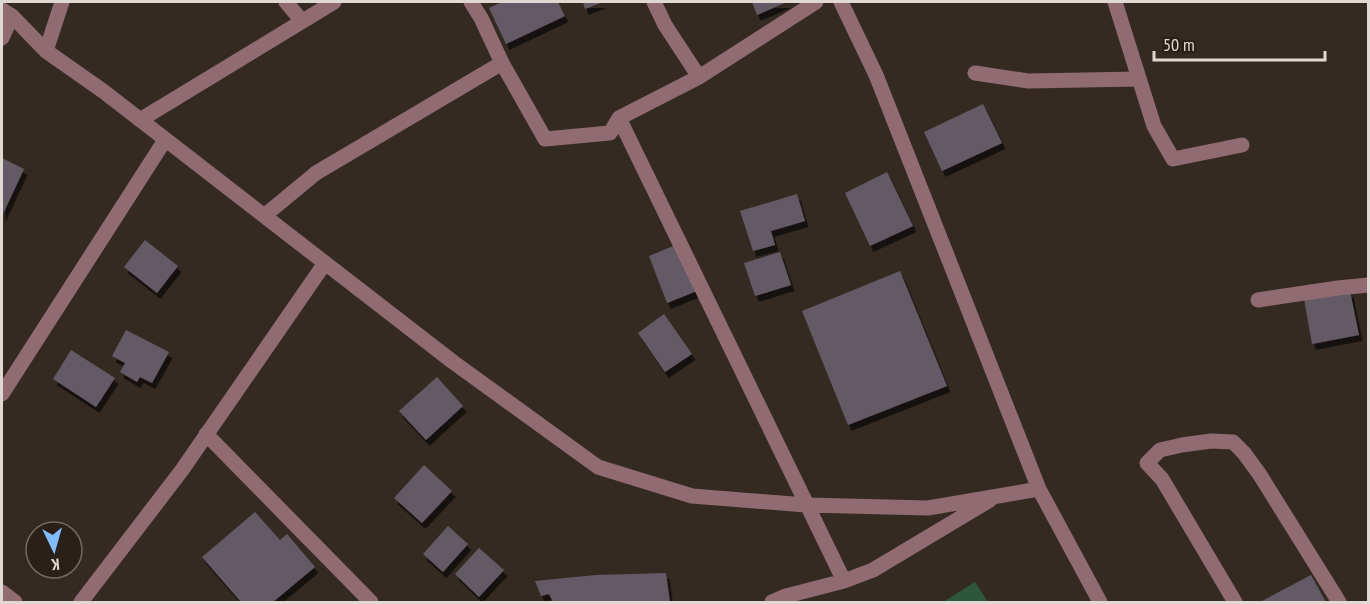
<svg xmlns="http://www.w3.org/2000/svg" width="1370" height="604" viewBox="0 0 1370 604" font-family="'PT Sans Narrow',sans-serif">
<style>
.green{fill:#2d573b}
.building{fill:#635a66;filter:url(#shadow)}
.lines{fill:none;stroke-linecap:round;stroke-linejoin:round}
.minor{stroke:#906c72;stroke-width:15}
</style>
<defs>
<filter id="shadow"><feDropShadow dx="3.5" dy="6" stdDeviation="0" flood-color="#0009"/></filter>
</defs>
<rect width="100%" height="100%" fill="#352a22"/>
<!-- green -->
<path class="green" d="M975,582L988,602H943Z"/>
<!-- building -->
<path class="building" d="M502,2H558L565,16L506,44L489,8Z
M583,2H603L585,9Z
M752,2H787L757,15Z
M983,104L1002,143L942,171L924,132Z
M2,158L24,169L2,216Z
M887,172L913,226L870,246L845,193Z
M797,194L805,221L771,231L775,245L753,251L740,211Z
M145,240L178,266L157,293L124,267Z
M678,244L697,291L667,303L649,256Z
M780,252L791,285L755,296L744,263Z
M900,271L947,386L848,425L802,311Z
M1350,291L1359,335L1312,344L1304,299Z
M664,314L692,354L665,372L638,333Z
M126,330L169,352L152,383L140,377L137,382L120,372L125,363L112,356Z
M71,350L115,378L96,407L53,379Z
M437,377L463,406L426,440L399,411Z
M424,465L452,491L422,523L394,498Z
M255,512L280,540L287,534L315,567L273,602H241L202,557Z
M448,526L468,544L443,572L423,554Z
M479,548L504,570L479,597L455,574Z
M666,573L670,602H553L549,594L541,596L535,581L596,575Z
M1311,575L1326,602H1260Z"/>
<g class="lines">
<!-- minor -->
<path class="minor" d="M286,2L302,21
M471,2L481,18L502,63L545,139L610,133L619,118
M654,2L665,25L699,77
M816,2L699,77L619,118L844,581
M841,2L876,75L1039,489L1100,602
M1115,2L1154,126L1173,159L1242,145
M2,10L12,16L46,51L103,91L453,362L598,467L692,496L806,505L928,508L1039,489
M2,38L12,16
M46,51L62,2
M975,73L1028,81L1139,79
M140,120L334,2
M264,216L316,173L502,63
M1258,300L1338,288L1368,285
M2,394L165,140
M206,434L371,602
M2,592L15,602
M81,602L182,470L325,263
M772,602L786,596L844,581L873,570L990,500
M1235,602L1162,479L1147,463L1160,450L1182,445L1211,441L1233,442L1244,453L1260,475L1339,602"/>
</g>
<!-- border -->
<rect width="1370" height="604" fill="none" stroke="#e0d8d3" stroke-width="6"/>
<!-- north arrow -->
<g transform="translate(54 550) rotate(175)"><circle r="28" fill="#2b2019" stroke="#736a63" stroke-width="1.5"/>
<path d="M0-4.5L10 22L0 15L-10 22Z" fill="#80bdfa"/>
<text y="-9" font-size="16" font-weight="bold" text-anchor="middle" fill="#e0d8d3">K</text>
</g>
<!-- scale -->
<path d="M1154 51v9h171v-9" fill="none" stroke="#e0d8d3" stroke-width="3"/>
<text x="1163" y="51" font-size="18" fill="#e0d8d3" stroke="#2b2019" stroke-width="4.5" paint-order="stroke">50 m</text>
</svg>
